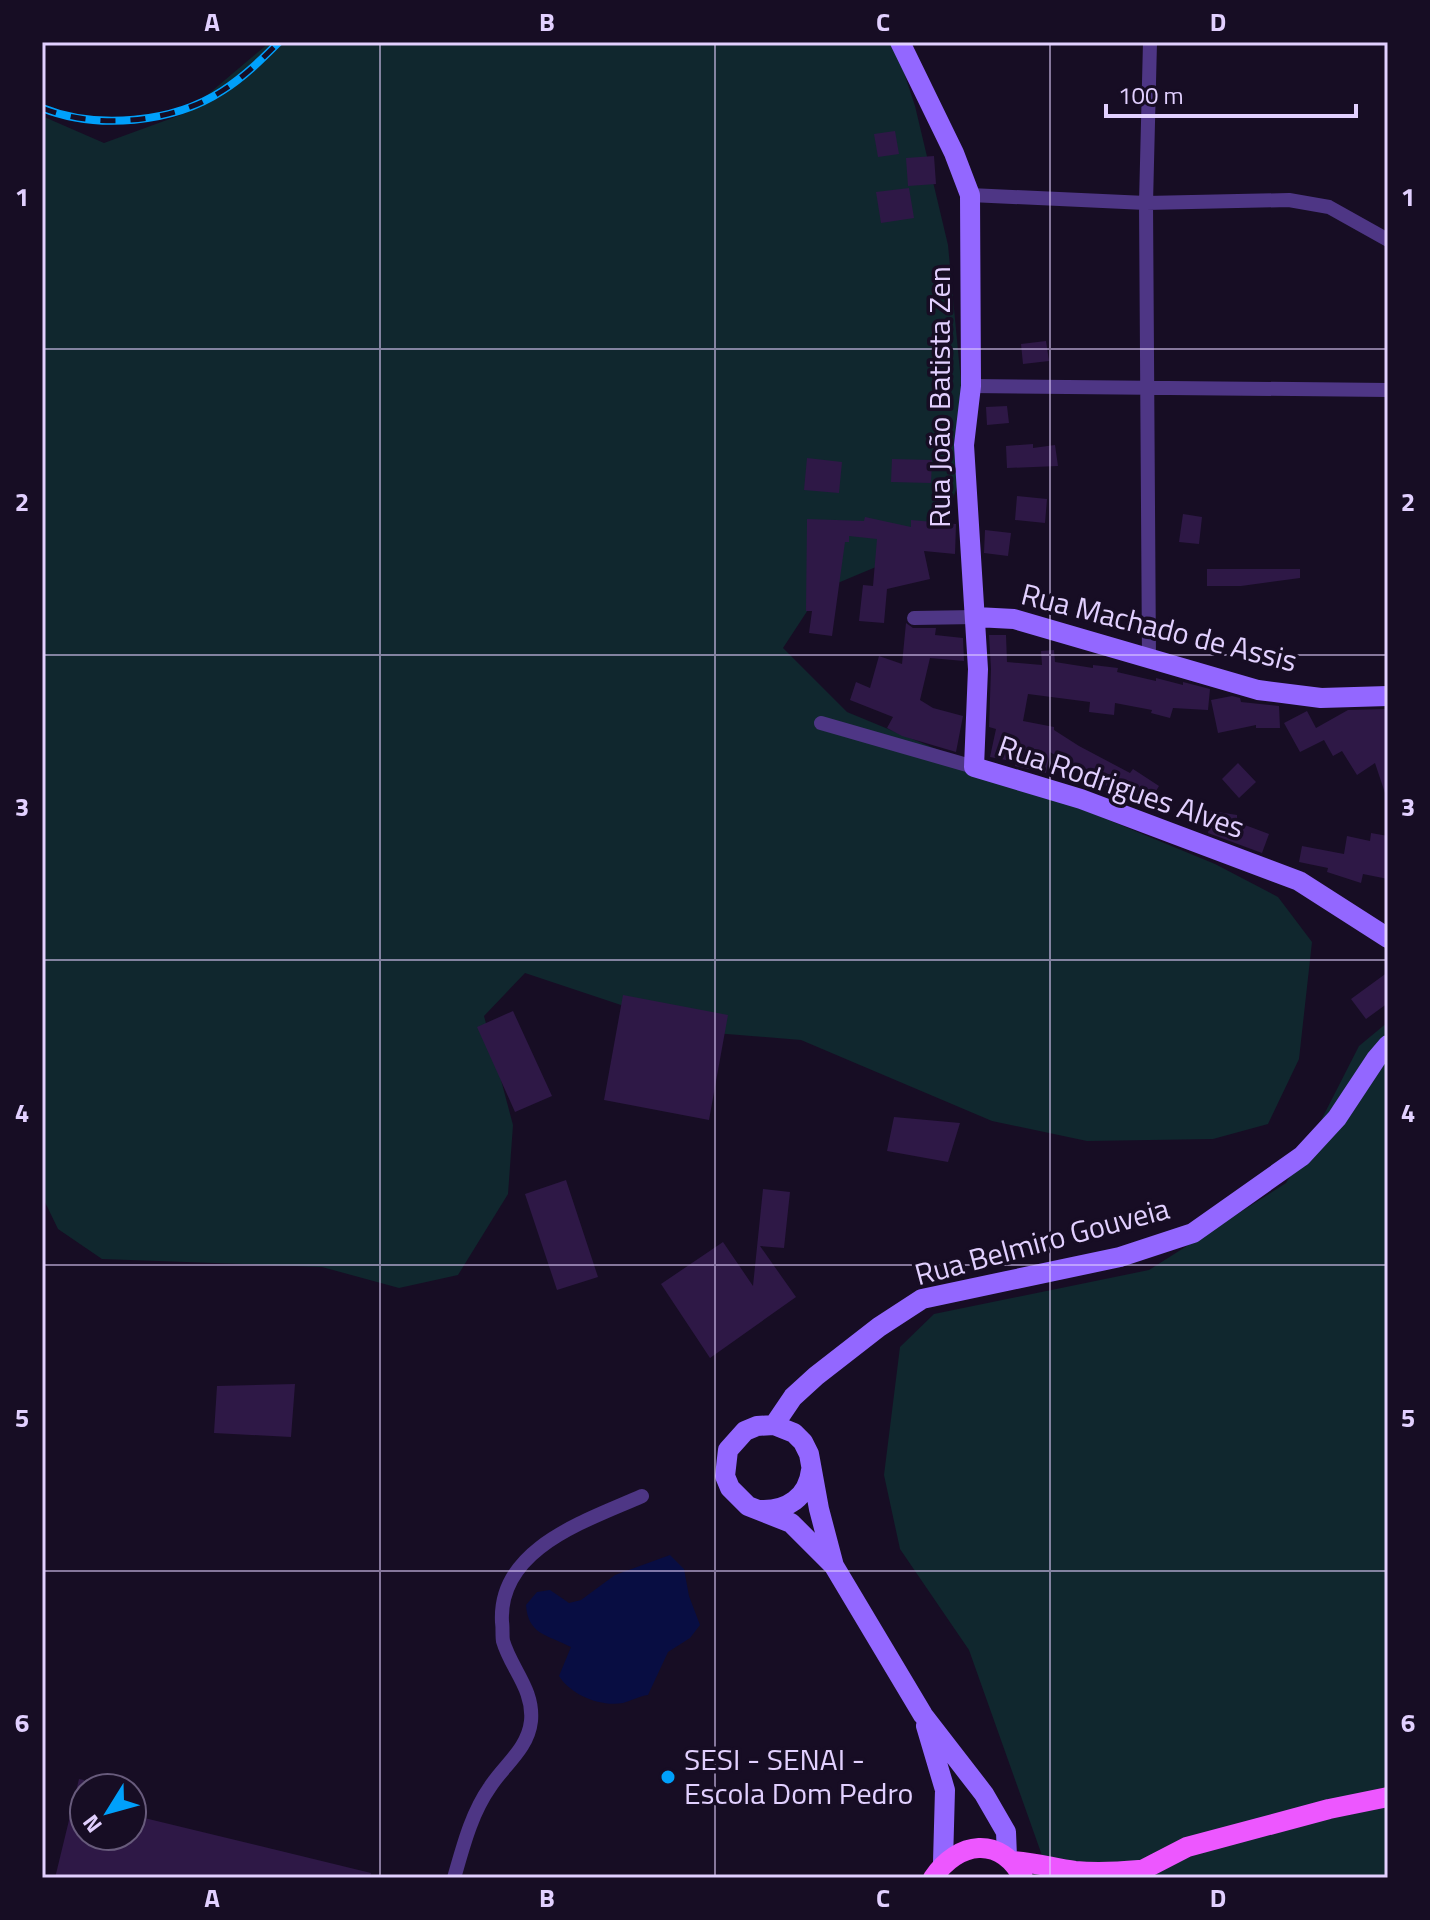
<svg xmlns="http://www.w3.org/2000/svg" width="1430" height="1920" viewBox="0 0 1430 1920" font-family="'Titillium Web',sans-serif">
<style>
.green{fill:#10272e}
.water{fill:#080d42}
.building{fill:#2e1846}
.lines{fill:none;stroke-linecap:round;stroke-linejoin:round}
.street{stroke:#4e3685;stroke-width:14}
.secondary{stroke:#9367ff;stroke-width:20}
.primary{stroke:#ed57ff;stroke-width:20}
.rail-casing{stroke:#00a0fb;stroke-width:8}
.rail{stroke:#170d24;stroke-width:5;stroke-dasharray:15;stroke-linecap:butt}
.grid{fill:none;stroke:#e2d0ff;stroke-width:2;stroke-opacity:0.55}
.poi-dot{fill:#00a0fb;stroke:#170d24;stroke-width:3}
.labels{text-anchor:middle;stroke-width:7;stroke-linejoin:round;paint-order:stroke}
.street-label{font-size:30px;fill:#e2d0ff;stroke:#170d24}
.poi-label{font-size:30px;fill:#e2d0ff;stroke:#170d24;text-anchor:start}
.neatline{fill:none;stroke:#e2d0ff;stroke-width:3}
.grid-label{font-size:26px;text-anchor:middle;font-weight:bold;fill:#e2d0ff}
</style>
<rect width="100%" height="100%" fill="#170d24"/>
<!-- green -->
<path class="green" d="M270,42H894L915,106L948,245L961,382L957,487L938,541L821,590L783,648L847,712L1215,864L1278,897L1312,942L1299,1059L1268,1124L1213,1139L1087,1141L992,1121L801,1040L702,1032L525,973L484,1016L513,1125L508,1194L458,1275L399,1288L322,1267L102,1259L58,1229L42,1196V116L104,143L186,113Z
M1388,1022V1878H1050L969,1650L900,1549L884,1475L900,1347L934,1314L1149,1270L1286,1183L1309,1144L1359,1046Z"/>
<!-- water -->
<path class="water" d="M670,1555L684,1569L689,1596L700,1625L690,1638L668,1652L648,1695C639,1696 631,1701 623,1703C600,1707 571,1695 559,1676L571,1647C548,1635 528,1635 526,1605L537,1592L550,1590L569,1603L581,1600L615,1575Z"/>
<!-- building -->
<path class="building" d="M895,131L899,154L878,157L874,134Z
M934,156L936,184L908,186L906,158Z
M909,188L914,218L881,223L876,192Z
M1046,341L1049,361L1023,364L1021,344Z
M1007,406L1009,423L987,425L986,407Z
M1033,444V448L1055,445L1058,466L1007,468L1006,446Z
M807,458L842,462L839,493L804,490Z
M892,459L932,460L931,483L891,482Z
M1017,496L1047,499L1045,523L1015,520Z
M1183,514L1202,517L1199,544L1179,542Z
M865,517L911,527V520L956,524L955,554L924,551L930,579L887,589L884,623L859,621L863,585L873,586L877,539L849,536V542H845L832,636L809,633L812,611H806L807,519L864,521Z
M985,530L1011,533L1008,556L984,553Z
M1207,569H1300V578L1241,586H1207Z
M906,623L913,628H936L935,635L963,638L964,661L930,658L920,700L933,708L963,716L956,752L902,736L887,728L893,717L850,700L856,682L870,688L879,656L902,664Z
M989,635H1006L1007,662L1042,665L1041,651L1054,650L1055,662L1093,668V665L1118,668L1117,672L1156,681V678L1183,685V682L1210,689L1208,710L1173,708L1170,718L1151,713L1152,710L1115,703L1114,715L1089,712L1090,702L1028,694L1023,721L1054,727V730L1079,746L1130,773L1133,769L1159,786L1145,809L1050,752L1046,773L1015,766L1016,762L990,757L996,729L989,727L991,669Z
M1232,696L1240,698L1241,702L1279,706L1280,728H1256V725L1218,733L1211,700Z
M1386,709L1388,793H1385L1375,763L1357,775L1342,751L1333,756L1324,740L1300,752L1284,723L1307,711L1316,728L1348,710Z
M1238,763L1256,782L1239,798L1222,779Z
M1211,811L1237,815V822L1269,834L1262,853L1208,833Z
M1371,833L1388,836V879L1363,874L1361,883L1327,872L1328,868L1299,862L1302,846L1344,854L1347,836L1370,841Z
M1388,972V1003L1366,1019L1351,999Z
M623,995L728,1015L709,1120L604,1100Z
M513,1011L552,1096L515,1112L477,1027Z
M894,1117L960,1123L948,1162L887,1151Z
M566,1180L598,1277L557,1290L525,1194Z
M763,1189L790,1192L784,1248L760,1246L796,1297L710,1358L661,1284L723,1242L753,1286Z
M295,1384L291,1437L214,1433L217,1386Z
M79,1779L84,1780V1836H132V1815L371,1873L370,1878H55Z"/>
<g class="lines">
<!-- street -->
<path class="street" d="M970,195L1146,203L1289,200L1329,207L1388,240
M971,386L1388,390
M914,618L976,617
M1149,659L1146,203L1150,42
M821,723L974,767
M454,1878C463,1847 471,1814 490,1787C504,1765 528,1749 531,1721C534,1689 511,1669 503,1641C502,1635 503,1628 502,1622C498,1548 586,1521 642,1496"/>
<!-- secondary -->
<path class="secondary" d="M900,42L954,153L970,195L971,386L964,445L978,669L974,767L1081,799L1299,881L1388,938
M976,617L1014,619L1258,690L1321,698L1388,696
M774,1425L793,1397L816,1376L879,1327L922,1299L1120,1257L1193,1233L1302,1156L1337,1118L1376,1059L1388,1045
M761,1510C787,1511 808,1497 811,1470
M834,1566L819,1509L809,1454L803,1442L794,1433L774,1425L757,1426L745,1431L728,1450L725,1476L730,1488L748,1506L791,1523L834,1566L923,1715L984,1794L1006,1832L1007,1857
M926,1726L945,1790L943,1862"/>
<!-- primary -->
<path class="primary" d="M1011,1861C1033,1862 1053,1868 1075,1871C1096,1873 1117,1872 1139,1870
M933,1878C958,1841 1000,1835 1023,1878
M1127,1878L1187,1847L1329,1809L1388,1797"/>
<defs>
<path id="rail" d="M42,108C97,130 173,123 222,91C244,77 261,60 279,42"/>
</defs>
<!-- rail casing -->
<use href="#rail" class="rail-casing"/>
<!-- rail -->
<use href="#rail" class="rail"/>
</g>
<!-- grid -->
<path class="grid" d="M380,42V1878M715,42V1878M1050,42V1878M42,349H1388M42,655H1388M42,960H1388M42,1265H1388M42,1571H1388"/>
<!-- markers -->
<circle class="poi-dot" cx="668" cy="1777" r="8"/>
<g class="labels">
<!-- street labels -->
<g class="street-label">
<text transform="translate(940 397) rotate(-90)" y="10">Rua João Batista Zen</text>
<text transform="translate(1159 628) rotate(14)" y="10">Rua Machado de Assis</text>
<text transform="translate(1121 787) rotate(19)" y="10">Rua Rodrigues Alves</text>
<text transform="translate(1042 1242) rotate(-15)" y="10">Rua Belmiro Gouveia</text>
</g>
<!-- poi labels -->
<g class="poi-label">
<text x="684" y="1770">SESI - SENAI -<tspan x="684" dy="34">Escola Dom Pedro</tspan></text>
</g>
</g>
<!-- border -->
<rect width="1430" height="1920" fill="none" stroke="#170d24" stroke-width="88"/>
<!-- north arrow -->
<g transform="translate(108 1812) rotate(233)"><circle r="38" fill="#170d24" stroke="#685b7c" stroke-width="2"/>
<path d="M0-6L14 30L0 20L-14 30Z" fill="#00a0fb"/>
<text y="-12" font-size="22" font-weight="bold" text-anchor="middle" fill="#e2d0ff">N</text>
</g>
<!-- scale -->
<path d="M1106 104v12h250v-12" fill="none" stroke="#e2d0ff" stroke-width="4"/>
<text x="1118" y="104" font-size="24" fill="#e2d0ff" stroke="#170d24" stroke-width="6" paint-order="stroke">100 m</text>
<rect x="44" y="44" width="1342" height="1832" class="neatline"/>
<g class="grid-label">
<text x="212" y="31">A</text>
<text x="547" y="31">B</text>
<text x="883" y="31">C</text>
<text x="1218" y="31">D</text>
<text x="22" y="206">1</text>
<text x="1408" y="206">1</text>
<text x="22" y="511">2</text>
<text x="1408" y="511">2</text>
<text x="22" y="816">3</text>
<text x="1408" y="816">3</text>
<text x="22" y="1122">4</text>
<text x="1408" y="1122">4</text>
<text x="22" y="1427">5</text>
<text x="1408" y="1427">5</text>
<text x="22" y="1732">6</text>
<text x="1408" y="1732">6</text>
<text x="212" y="1907">A</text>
<text x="547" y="1907">B</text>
<text x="883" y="1907">C</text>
<text x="1218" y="1907">D</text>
</g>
</svg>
